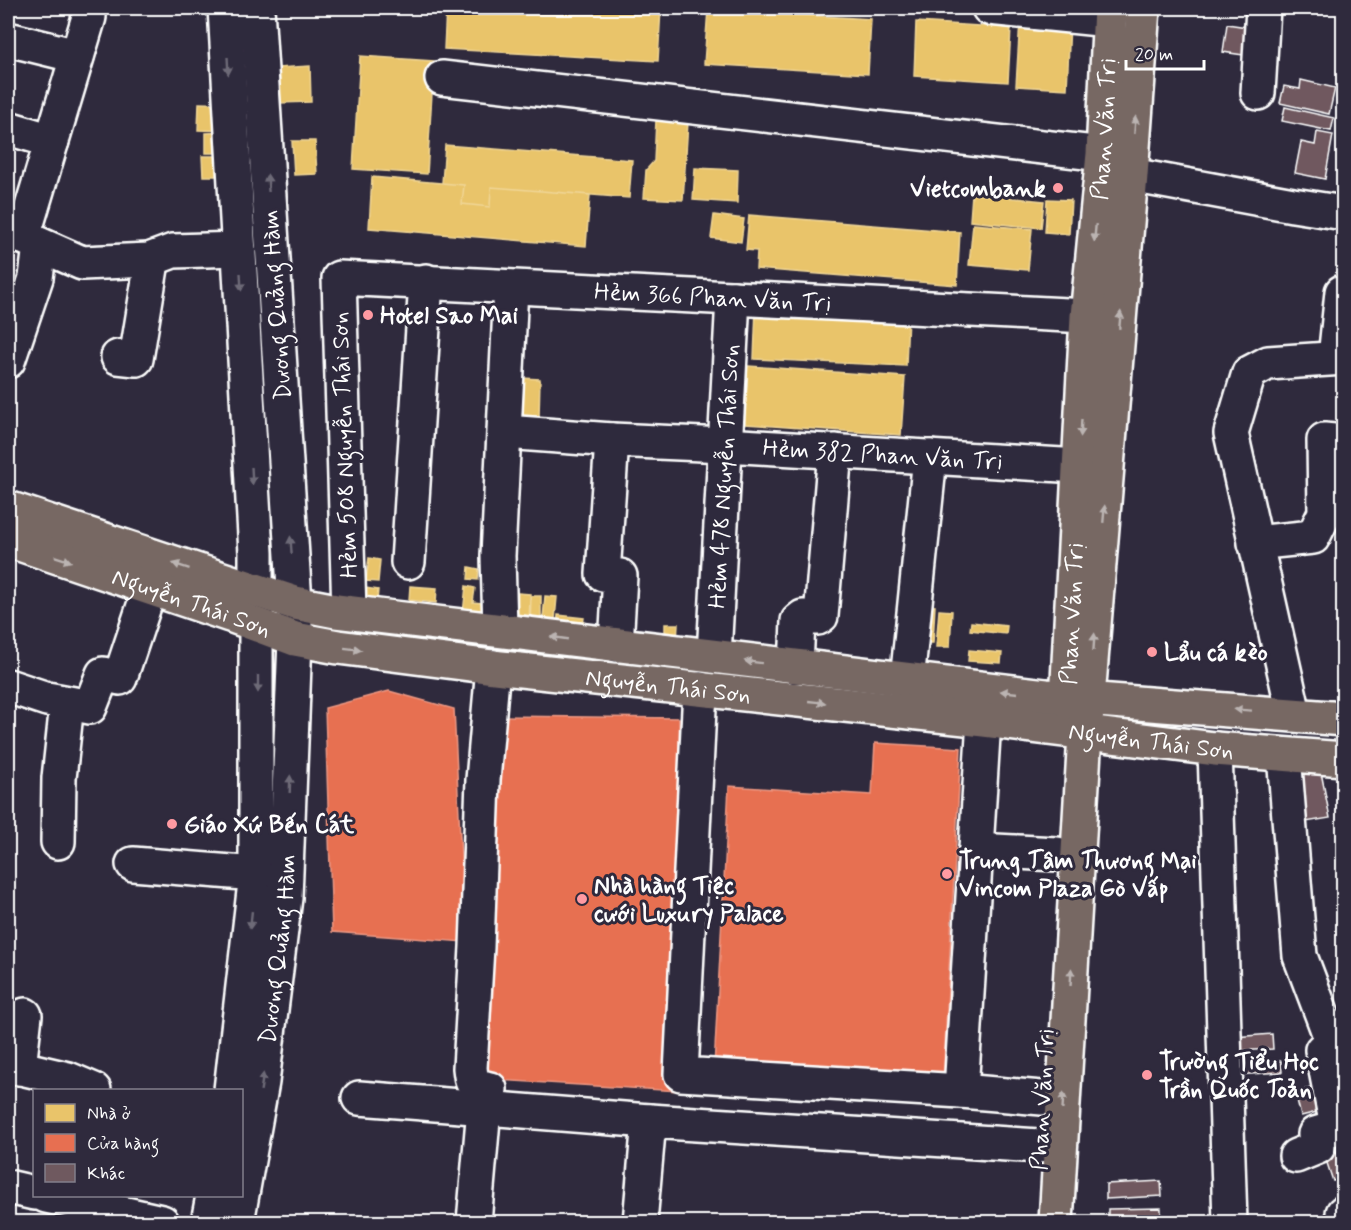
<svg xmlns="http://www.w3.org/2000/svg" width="1351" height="1230" viewBox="0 0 1351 1230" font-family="Mynerve,sans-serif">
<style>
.homes{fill:#e9c46a;stroke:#f0d697;stroke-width:1.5}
.shops{fill:#e76f51;stroke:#ee9a85;stroke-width:1.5}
.building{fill:#6f595f;stroke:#fff;stroke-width:1.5}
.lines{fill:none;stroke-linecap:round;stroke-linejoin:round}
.minor-casing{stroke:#fff;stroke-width:38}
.major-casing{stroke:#fff;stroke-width:38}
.minor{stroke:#2f2a3d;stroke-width:33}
.major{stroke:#776864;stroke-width:33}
.oneway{fill:#6d6a77}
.oneway2{fill:#bbb4b2}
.poi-dot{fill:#ff9aa2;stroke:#2f2a3d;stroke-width:2}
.labels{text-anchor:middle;stroke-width:6;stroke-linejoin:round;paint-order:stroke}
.street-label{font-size:24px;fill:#fff;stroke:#2f2a3d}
.poi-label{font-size:24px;font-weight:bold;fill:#fff;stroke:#2f2a3d;text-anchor:start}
</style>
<rect width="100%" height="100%" fill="#2f2a3d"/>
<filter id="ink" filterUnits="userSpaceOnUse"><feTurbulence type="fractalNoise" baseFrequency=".0167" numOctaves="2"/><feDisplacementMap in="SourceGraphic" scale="12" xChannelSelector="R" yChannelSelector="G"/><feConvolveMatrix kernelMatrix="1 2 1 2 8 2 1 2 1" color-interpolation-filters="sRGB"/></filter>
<g filter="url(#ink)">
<!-- homes -->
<path class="homes" d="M446,8H661L658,61L444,49Z
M708,9L871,19L868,74L704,64Z
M1020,20L1070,23L1067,89L1016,86Z
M916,22L1011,28L1008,82L914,76Z
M360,56L434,61L427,174L353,169Z
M310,66L311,102L279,103L277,68Z
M199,103L233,104V131L198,130Z
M656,120L688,122L683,200L644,198L646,170L654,161Z
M235,132L236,153H206V133Z
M292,141H315L317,174L294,175Z
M445,145L632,160L629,198L491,187L490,207L462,204L464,185L442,183Z
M202,156H236L223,176H203Z
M695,168L738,170L737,203L693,200Z
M372,177L464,185L462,204L490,207L491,187L590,195L586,246L369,228Z
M972,194L1044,201L1041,228L970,221Z
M1047,199L1071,200L1069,234L1045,232Z
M714,215L744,219L741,242L711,238Z
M749,215L960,232L957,285L756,269L757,251L746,250Z
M973,224L1032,229L1028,270L969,265Z
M756,308L908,315L906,366L754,359Z
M748,366L905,377L901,435L745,424Z
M522,378L540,379L539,418H521Z
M369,558L380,560L378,582L366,581Z
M469,567L479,569L478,580L468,579Z
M410,586L437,588L436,603L409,600Z
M466,586L475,588L473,602L491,604L490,614L462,623Z
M365,588L378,590L377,601L363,600Z
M518,593L530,594L529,627L517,626Z
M531,596H541V629H530Z
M545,596L557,597L554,630H542Z
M923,605L935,606L933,643H920Z
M939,610L952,611L950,647H936Z
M558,615L584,618L582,633L557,630Z
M971,622L1007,626L1006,634L970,630Z
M665,624H678L677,643L665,642Z
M969,650L1002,653L1001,663L968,661Z"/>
<!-- shops -->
<path class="shops" d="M389,691L454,709L465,942L332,932L325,708Z
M491,716L679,718V1091L480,1079Z
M875,743L961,748L942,1099L713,1086L729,786L872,795Z"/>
<!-- building -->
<path class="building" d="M1227,24L1260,29L1257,57L1223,52Z
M1301,80L1335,88L1329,114L1280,103L1284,86L1300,89Z
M1285,107L1334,118L1331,131L1282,121Z
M1317,132L1333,135L1325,179L1295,173L1301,142L1315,145Z
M1320,767L1330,818L1306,822L1296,771Z
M1272,1034L1273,1049L1235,1051L1234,1037Z
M1281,1061L1282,1072L1234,1075L1233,1064Z
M1315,1087L1321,1111L1301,1116L1295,1092Z
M1334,1144L1344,1172V1178L1333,1181L1322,1148Z
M1161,1181L1162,1196L1106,1199V1184Z
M1161,1208V1221L1108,1222V1209Z"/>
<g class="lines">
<defs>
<g id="minor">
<path d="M225,8L256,553V874L231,1090"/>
<path d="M989,8L1109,20"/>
<path d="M8,39L77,56"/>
<path d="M442,78L1103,154"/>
<path d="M1258,93L1263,8"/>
<path d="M8,128L52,141"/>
<path d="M1131,175L1293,205L1344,213"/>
<path d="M8,232L23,237L82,263L149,260L173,251L239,249"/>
<path d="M23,237L89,17"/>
<path d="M118,357L136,359L151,268L149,260"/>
<path d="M1335,358L1342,292H1344"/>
<path d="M8,361L36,278L40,245"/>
<path id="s1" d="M505,432L612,440L725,445L1079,466"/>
<path d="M612,440L603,574L620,576L616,645"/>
<path d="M1255,543L1313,537L1325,513L1324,440L1344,442"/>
<path d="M408,562L426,281"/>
<path id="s2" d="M349,612L339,278L1087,316"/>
<path d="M500,629L498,556L511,287"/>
<path id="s3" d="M714,656L733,298"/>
<path d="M796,667L798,621L803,617L818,618L821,616L835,451"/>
<path d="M907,681L930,457"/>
<path d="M8,686L47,699L90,707L103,674L120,678L150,588"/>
<path d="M700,689L681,1074L961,1091L1042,1098"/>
<path d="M1294,714L1231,433L1249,373L1268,363L1344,358"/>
<path d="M1215,749L1230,1222"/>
<path d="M1284,755L1300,956L1332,1041L1322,1050L1336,1121L1344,1122"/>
<path d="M58,842L59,778L67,704"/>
<path d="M976,850L1057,854"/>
<path d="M133,864L256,874"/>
<path d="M8,1065L68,1079L94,1090"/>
<path d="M19,1068L25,1015"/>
<path d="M490,1089C473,1085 472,1086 470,1068L477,947L483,780L493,667"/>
<path d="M961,1091L984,720"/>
<path d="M359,1098L649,1121L1039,1146"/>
<path d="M1296,1156L1318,1147L1315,1134L1332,1129L1336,1121"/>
<path d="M8,1187L34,1193"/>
<path d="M46,1196L162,1222"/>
<path d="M1343,1213H1344"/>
<path d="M208,1222L213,1196"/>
<path id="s4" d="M237,1222L262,1082L285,898L295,639V603L257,8"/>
<path d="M474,1222L484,1108"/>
<path d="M640,1222L649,1121"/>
</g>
<g id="major">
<path d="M8,508L295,603L336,611L1046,696L1344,719"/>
<path id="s5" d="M8,540L230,615L295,639L338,647L493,667L984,720L1215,749L1344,759"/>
<path id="s6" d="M1067,700L1087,316L1103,154L1110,8"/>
<path d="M1056,1222L1085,734L1131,175L1143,8"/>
</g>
</defs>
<!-- minor casing -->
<use href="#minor" class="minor-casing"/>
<!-- major casing -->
<use href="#major" class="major-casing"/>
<!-- minor -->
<use href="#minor" class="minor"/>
<!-- major -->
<use href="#major" class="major"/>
</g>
<!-- one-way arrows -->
<defs><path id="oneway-solid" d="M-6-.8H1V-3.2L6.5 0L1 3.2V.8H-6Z" transform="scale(1.5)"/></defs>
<g class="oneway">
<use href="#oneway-solid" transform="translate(228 66) rotate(87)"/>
<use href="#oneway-solid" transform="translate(268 183) rotate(-94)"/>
<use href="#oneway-solid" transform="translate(241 282) rotate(87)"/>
<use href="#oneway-solid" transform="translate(252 476) rotate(87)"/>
<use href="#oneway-solid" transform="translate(291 545) rotate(-94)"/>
<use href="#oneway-solid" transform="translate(258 684) rotate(90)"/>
<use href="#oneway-solid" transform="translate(290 784) rotate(-88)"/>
<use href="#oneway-solid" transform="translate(251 920) rotate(96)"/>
<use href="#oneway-solid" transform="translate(262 1082) rotate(-81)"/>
</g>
<g class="oneway2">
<use href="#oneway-solid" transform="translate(1135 125) rotate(-86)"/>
<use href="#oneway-solid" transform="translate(1095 233) rotate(95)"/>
<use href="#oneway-solid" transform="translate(1120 320) rotate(-85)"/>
<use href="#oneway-solid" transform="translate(1081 428) rotate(93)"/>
<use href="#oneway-solid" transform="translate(1104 514) rotate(-85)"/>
<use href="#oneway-solid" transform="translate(63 559) rotate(18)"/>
<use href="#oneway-solid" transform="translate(181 566) rotate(-162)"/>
<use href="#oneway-solid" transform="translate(559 638) rotate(-172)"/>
<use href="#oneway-solid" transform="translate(1094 642) rotate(-86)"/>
<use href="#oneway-solid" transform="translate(353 649) rotate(7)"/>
<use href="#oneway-solid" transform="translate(753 662) rotate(-173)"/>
<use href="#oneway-solid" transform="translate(1009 692) rotate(-174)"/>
<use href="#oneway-solid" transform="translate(817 702) rotate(6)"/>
<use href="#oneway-solid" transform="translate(1243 710) rotate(-176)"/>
<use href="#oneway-solid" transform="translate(1071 977) rotate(-87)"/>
<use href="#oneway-solid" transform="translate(1063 1101) rotate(-86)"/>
</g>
</g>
<!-- markers -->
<g class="poi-dot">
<circle cx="1058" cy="188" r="6"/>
<circle cx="368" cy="315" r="6"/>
<circle cx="1152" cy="652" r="6"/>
<circle cx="172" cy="824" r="6"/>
<circle cx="947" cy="874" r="6"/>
<circle cx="582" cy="899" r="6"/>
<circle cx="1147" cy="1075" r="6"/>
</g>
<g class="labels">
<!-- street labels -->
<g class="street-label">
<text dy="8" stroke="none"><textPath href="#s6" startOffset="572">Phan Văn Trị</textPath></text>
<text dy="8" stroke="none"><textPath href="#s2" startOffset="708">Hẻm 366 Phan Văn Trị</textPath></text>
<text transform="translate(276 305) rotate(-94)" y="8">Dương Quảng Hàm</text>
<text transform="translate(344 445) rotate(-92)" y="8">Hẻm 508 Nguyễn Thái Sơn</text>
<text dy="8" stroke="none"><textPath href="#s1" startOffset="378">Hẻm 382 Phan Văn Trị</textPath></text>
<text dy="8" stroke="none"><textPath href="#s3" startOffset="180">Hẻm 478 Nguyễn Thái Sơn</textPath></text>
<text dy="8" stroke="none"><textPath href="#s5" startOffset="194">Nguyễn Thái Sơn</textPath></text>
<text dy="8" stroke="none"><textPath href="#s6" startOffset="86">Phan Văn Trị</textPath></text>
<text dy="8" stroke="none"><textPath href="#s5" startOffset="680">Nguyễn Thái Sơn</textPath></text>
<text dy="8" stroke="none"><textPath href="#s5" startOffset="1166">Nguyễn Thái Sơn</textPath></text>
<text dy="8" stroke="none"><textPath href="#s4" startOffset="276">Dương Quảng Hàm</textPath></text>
<text transform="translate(1042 1100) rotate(-87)" y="8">Phan Văn Trị</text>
</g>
<!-- poi labels -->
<g class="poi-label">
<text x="1046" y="196" text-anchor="end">Vietcombank</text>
<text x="380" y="323">Hotel Sao Mai</text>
<text x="1164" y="660">Lẩu cá kèo</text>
<text x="184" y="832">Giáo Xứ Bến Cát</text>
<text x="959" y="868">Trung Tâm Thương Mại<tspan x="959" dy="28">Vincom Plaza Gò Vấp</tspan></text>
<text x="594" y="893">Nhà hàng Tiệc<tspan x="594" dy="28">cưới Luxury Palace</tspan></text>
<text x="1159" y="1069">Trường Tiểu Học<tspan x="1159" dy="28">Trần Quốc Toản</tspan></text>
</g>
</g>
<!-- margin -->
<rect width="1351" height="1230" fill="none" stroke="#2f2a3d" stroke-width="30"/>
<rect x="15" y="15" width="1321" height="1200" fill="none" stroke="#fff" stroke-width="2" filter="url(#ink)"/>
<!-- legend -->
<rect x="33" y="1089" width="210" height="108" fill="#2f2a3d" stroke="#827f8b" stroke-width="1.5"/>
<rect x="45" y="1104" width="30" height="18" fill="#e9c46a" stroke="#827f8b" stroke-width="1.5"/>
<text x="87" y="1119" font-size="18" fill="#ffffff">Nhà ở</text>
<rect x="45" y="1134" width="30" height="18" fill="#e76f51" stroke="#827f8b" stroke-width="1.5"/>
<text x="87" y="1149" font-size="18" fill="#ffffff">Cửa hàng</text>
<rect x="45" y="1164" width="30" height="18" fill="#6f595f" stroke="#827f8b" stroke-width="1.5"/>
<text x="87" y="1179" font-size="18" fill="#ffffff">Khác</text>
<!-- scale -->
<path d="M1126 60v9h78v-9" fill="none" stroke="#ffffff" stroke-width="3"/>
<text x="1135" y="60" font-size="18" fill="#ffffff" stroke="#2f2a3d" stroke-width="4.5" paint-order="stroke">20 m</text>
</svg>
